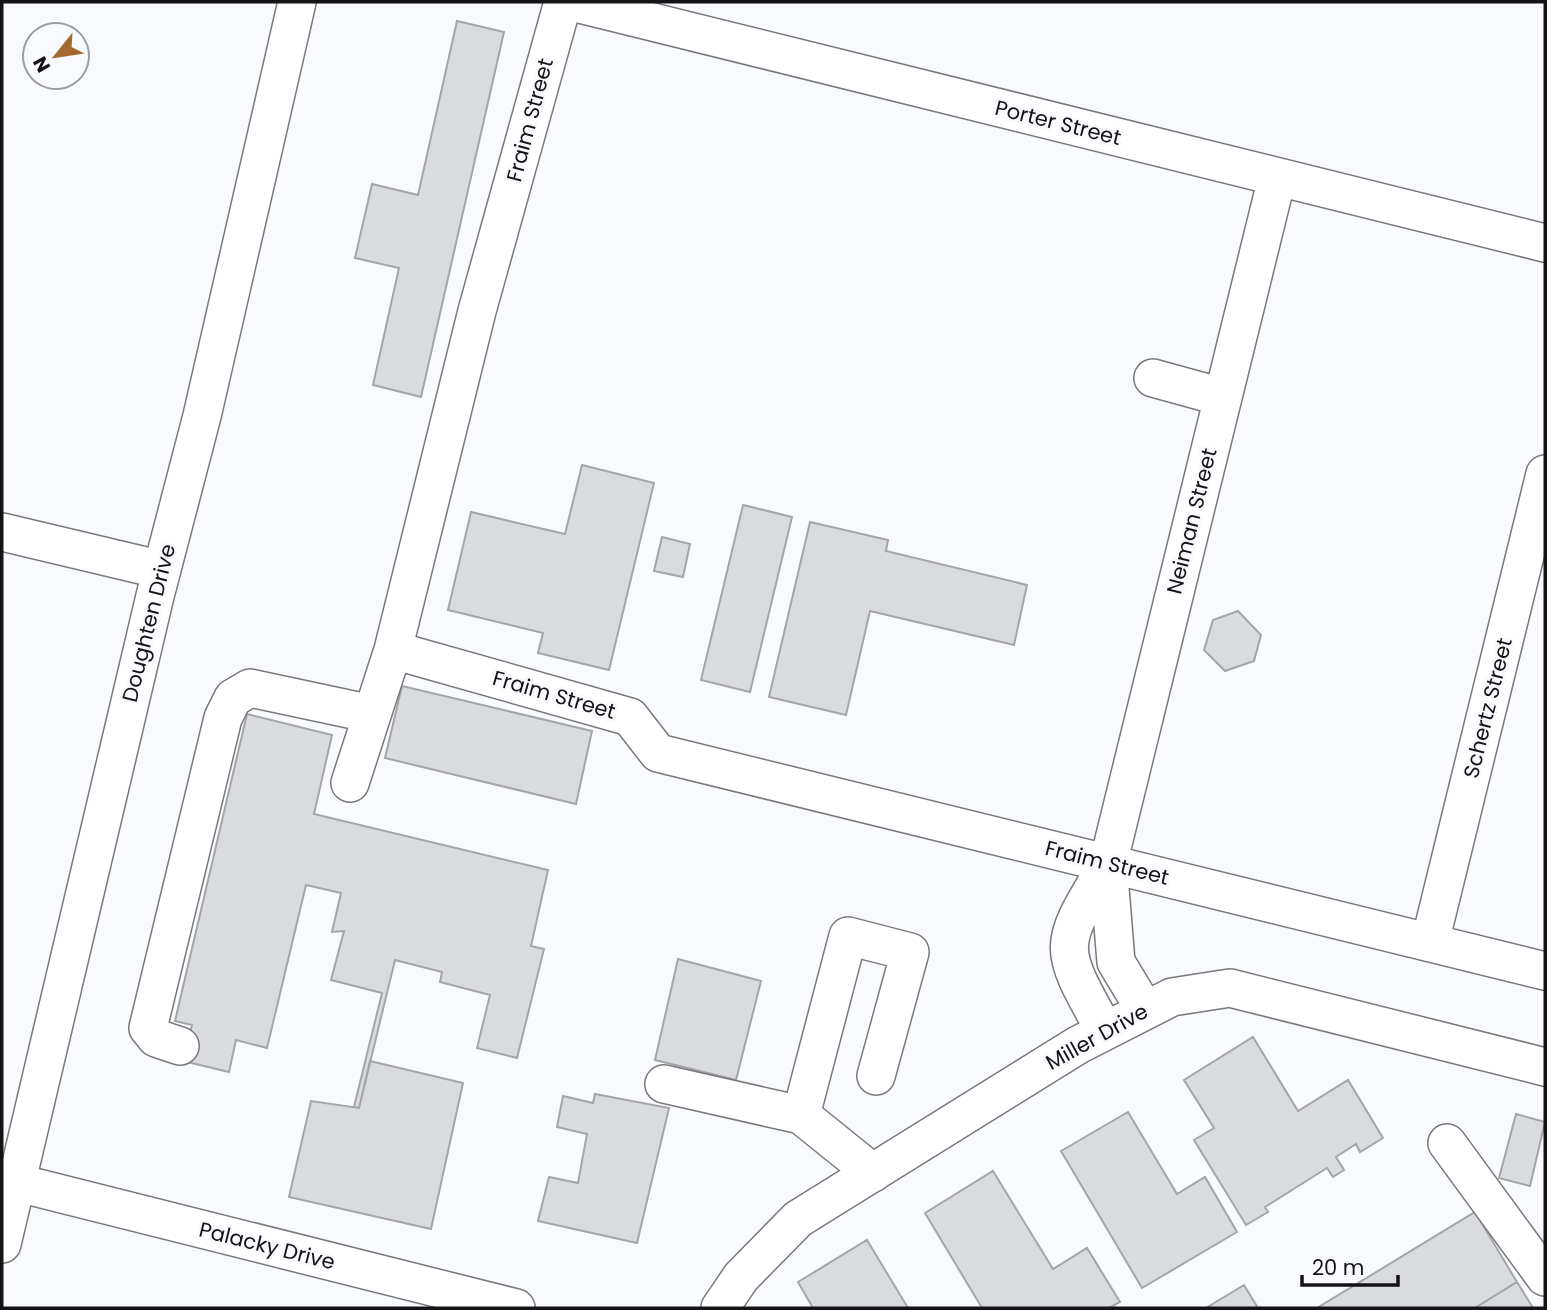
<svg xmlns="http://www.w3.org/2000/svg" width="1547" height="1310" viewBox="0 0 1547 1310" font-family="Poppins,sans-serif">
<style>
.building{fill:#dadbdf;stroke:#a4a5a9;stroke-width:2}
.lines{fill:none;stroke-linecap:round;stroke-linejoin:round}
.minor-casing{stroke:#78797d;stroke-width:40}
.minor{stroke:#fff;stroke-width:37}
.labels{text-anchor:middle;stroke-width:6;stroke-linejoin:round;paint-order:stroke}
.street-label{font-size:21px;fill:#141416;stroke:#f9fafe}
</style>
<rect width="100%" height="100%" fill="#f9fafe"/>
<!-- building -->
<path class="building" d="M457,21L504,32L421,397L373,385L399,268L355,258L372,184L418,195Z
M582,465L654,483L609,670L538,653L543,633L448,610L471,512L565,534Z
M743,505L792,517L750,692L701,680Z
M810,522L888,540L886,551L1027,585L1014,645L870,611L846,715L769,697Z
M662,537L690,544L683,577L654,571Z
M1238,611L1261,635L1254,661L1225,671L1204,650L1213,620Z
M402,686L592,731L576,804L385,758Z
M247,714L332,735L314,814L548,870L531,946L544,949L517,1058L477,1048L490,995L440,982L442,972L395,960L359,1108L354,1107L382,993L331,980L344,931L332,932L341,893L306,885L267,1048L236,1040L229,1072L183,1061L192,1025L175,1021Z
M678,959L761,981L736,1080L655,1060Z
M1253,1037L1298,1111L1348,1080L1383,1138L1360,1152L1356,1144L1336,1157L1344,1170L1333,1177L1327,1168L1265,1207L1268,1212L1246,1225L1194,1140L1214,1128L1184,1080Z
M370,1061L463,1083L431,1229L289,1197L311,1101L359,1108Z
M595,1094L669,1108L637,1243L538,1221L549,1177L578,1183L587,1134L557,1127L563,1096L593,1103Z
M1128,1112L1177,1194L1205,1177L1237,1232L1142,1288L1061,1151Z
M1516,1114L1545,1122L1530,1186L1499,1178Z
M993,1171L1053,1269L1087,1248L1120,1302L1109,1308H982L925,1213Z
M1475,1212L1517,1282L1475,1308H1317Z
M867,1240L908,1308H813L798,1282Z
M1517,1282L1533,1308H1475Z
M1244,1285L1258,1308H1206Z"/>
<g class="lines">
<defs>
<path id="minor" d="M563,2L477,311L393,650L630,717L658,753L1545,971
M572,2L1545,243
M1153,378L1222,397
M2,532L162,570
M350,783L393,650
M1108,864L1116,962L1145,1010
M1430,942L1545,474
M1105,1031C1057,945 1057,948 1108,864L1277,178
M180,1046L156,1038L148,1028L223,718L233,698L250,688L372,714
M664,1084L801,1115L873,1173
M801,1115L848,936L910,952L876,1076
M1447,1143L1545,1277
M2,1179L516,1308
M2,1244L155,596L202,416L297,2
M720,1308L741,1277L798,1219L1078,1045L1172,997L1230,988L1545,1067"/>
</defs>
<!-- minor casing -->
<use href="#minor" class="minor-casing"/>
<!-- minor -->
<use href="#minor" class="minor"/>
</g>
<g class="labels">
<!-- street labels -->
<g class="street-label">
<text transform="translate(530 120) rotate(-75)" y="7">Fraim Street</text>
<text transform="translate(1058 123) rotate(14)" y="7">Porter Street</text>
<text transform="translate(1192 521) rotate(-76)" y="7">Neiman Street</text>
<text transform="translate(149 623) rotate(-76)" y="7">Doughten Drive</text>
<text transform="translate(554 695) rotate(16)" y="7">Fraim Street</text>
<text transform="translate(1488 708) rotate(-76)" y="7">Schertz Street</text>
<text transform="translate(1107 863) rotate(14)" y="7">Fraim Street</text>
<text transform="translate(1097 1037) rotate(-29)" y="7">Miller Drive</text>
<text transform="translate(267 1246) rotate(14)" y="7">Palacky Drive</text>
</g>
</g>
<!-- border -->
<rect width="1547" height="1310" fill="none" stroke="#141416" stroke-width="7"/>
<!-- north arrow -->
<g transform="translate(56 56) rotate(240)"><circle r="33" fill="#f9fafe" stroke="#9d9ea1" stroke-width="2"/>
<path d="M0-5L12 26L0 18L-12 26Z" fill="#a6692d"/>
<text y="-10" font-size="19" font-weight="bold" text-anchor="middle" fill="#141416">N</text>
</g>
<!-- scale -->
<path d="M1302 1275v10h96v-10" fill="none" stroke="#141416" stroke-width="3.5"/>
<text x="1312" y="1275" font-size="21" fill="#141416" stroke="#f9fafe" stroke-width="5" paint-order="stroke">20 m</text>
</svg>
